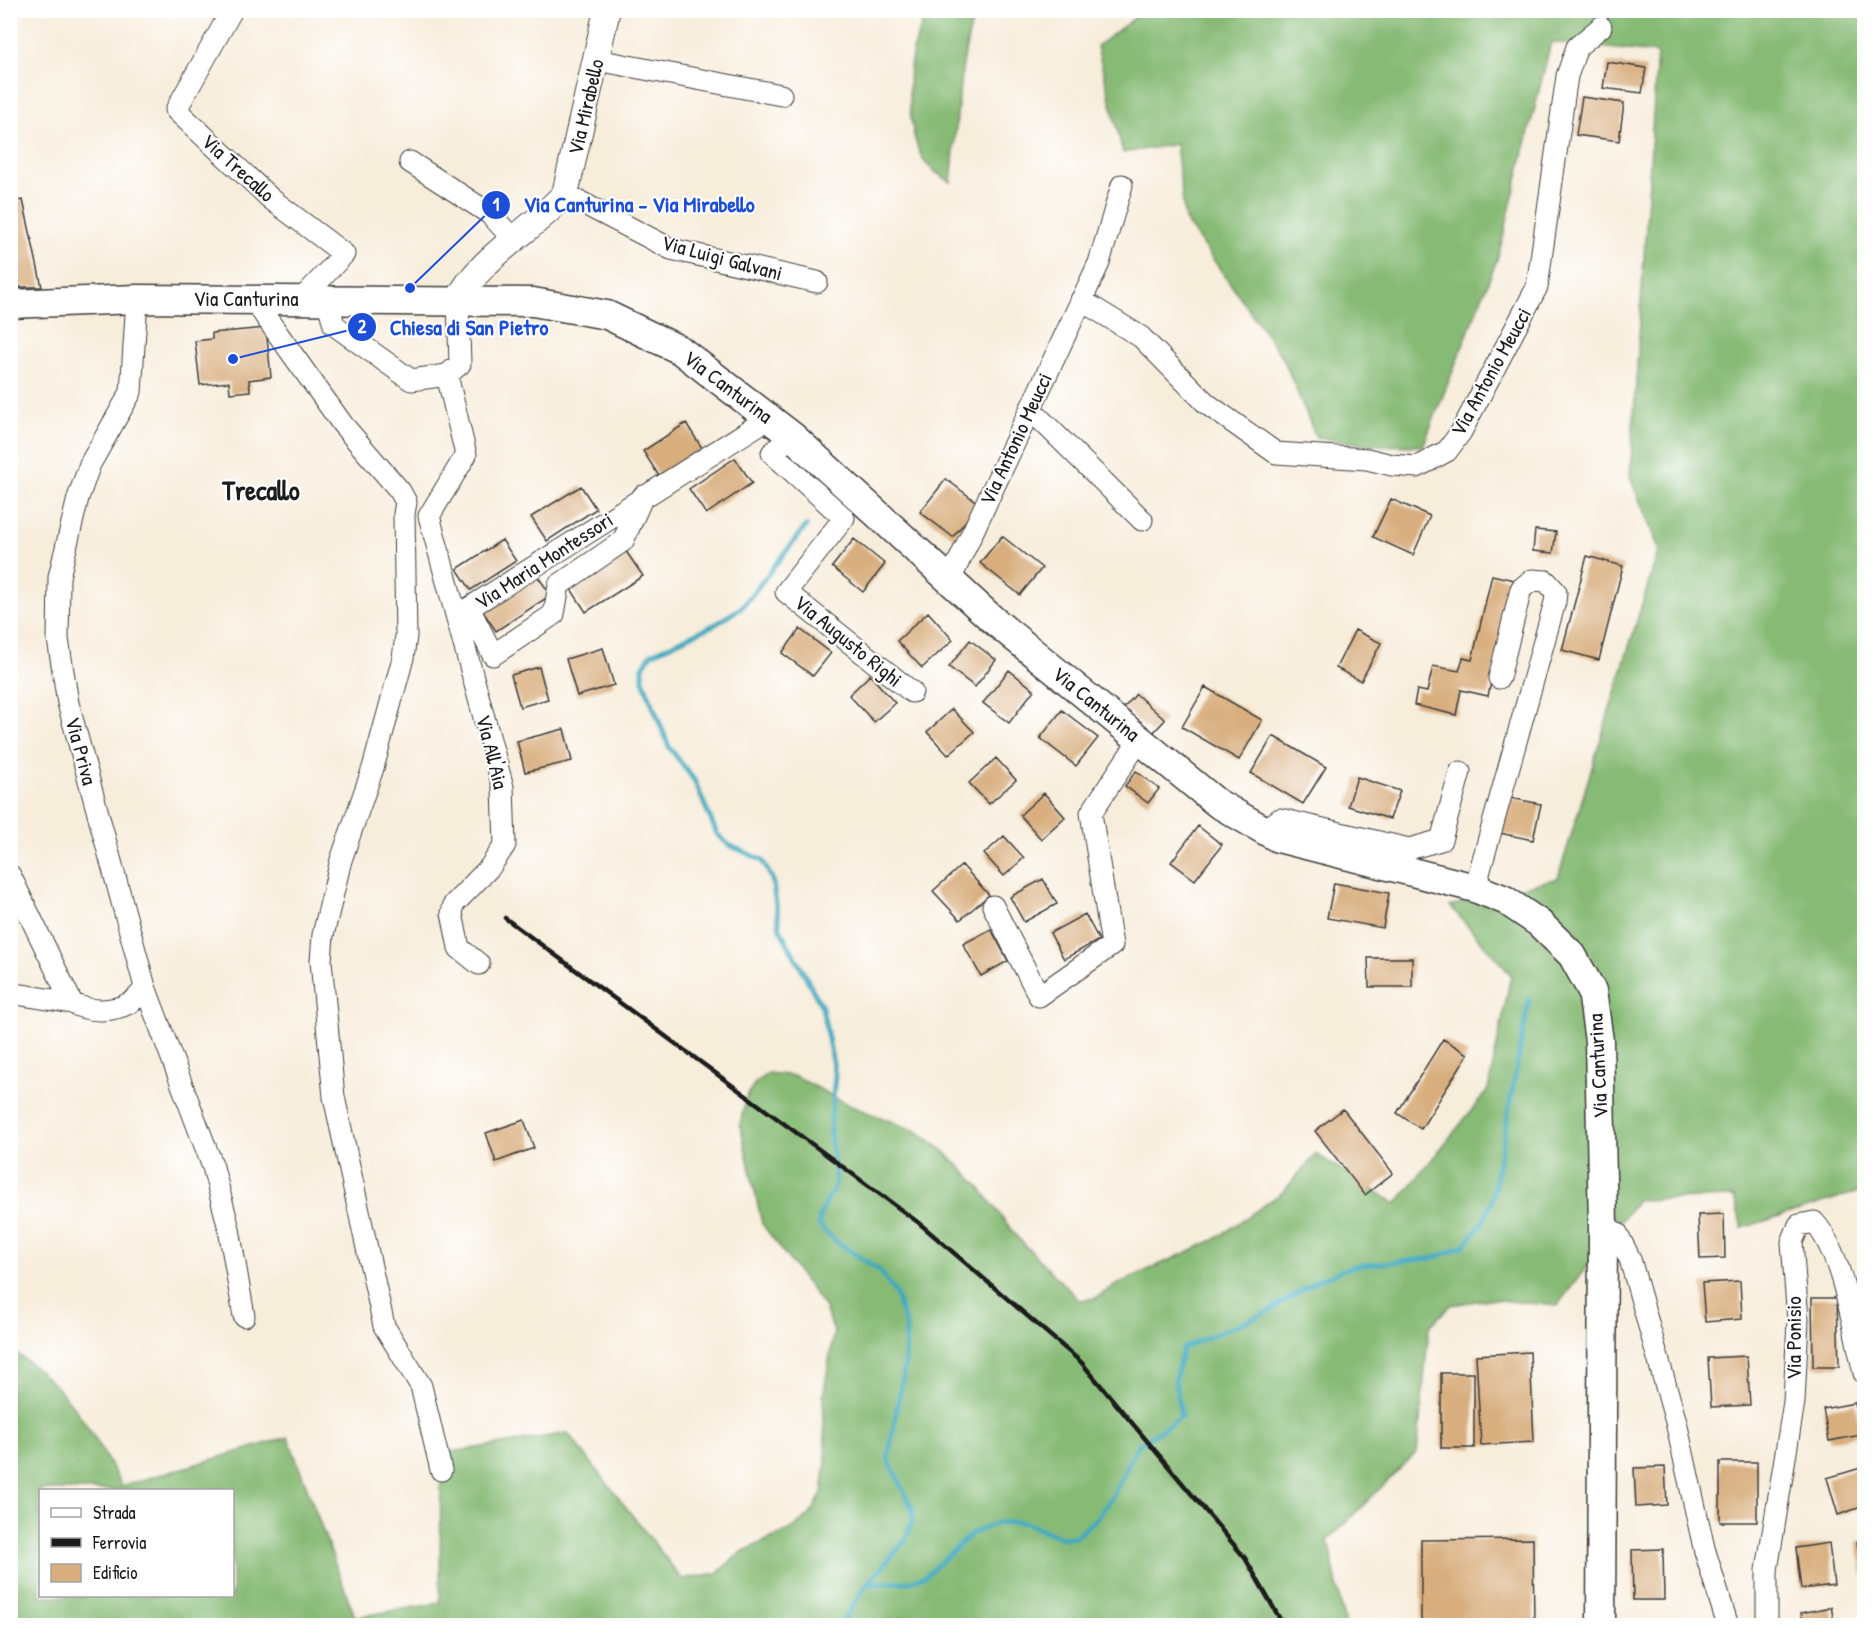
<svg xmlns="http://www.w3.org/2000/svg" width="1875" height="1636" viewBox="0 0 1875 1636" font-family="'Patrick Hand',sans-serif">
<style>
.forest{fill:#86ba75;stroke:#516b48;stroke-width:1.5;fill-rule:evenodd}
.lines{fill:none;stroke-linecap:round;stroke-linejoin:round}
.stream{stroke:#3ea9be;stroke-width:5}
.building{fill:#d8ae7e}
.minor-casing{stroke:#3d3b39;stroke-width:23}
.tertiary-casing{stroke:#3d3b39;stroke-width:28}
.secondary-casing{stroke:#3d3b39;stroke-width:31}
.minor{stroke:#fff;stroke-width:21}
.tertiary{stroke:#fff;stroke-width:26}
.secondary{stroke:#fff;stroke-width:28}
.rail{stroke:#1c1c1c;stroke-width:4.5}
.labels{text-anchor:middle;stroke-width:4.5;stroke-linejoin:round;paint-order:stroke}
.street-label{font-size:21px;fill:#1c1c1c;stroke:#fff}
.district-label{font-size:27px;font-weight:bold;fill:#1c1c1c;stroke:#fff}
.leader{fill:none;stroke:#1d4ed8;stroke-width:2}
.callout-dot{fill:#1d4ed8;stroke:#fff;stroke-width:2}
.mark-label{font-size:18px;text-anchor:middle;font-weight:bold;fill:#fff}
.callout-label{font-size:22px;text-anchor:middle;font-weight:bold;fill:#1d4ed8;stroke:#fff;stroke-width:4.5;stroke-linejoin:round;paint-order:stroke}
</style>
<rect width="100%" height="100%" fill="#fff"/>
<filter id="ink" filterUnits="userSpaceOnUse"><feTurbulence type="fractalNoise" baseFrequency=".0167" numOctaves="2"/><feDisplacementMap in="SourceGraphic" scale="12" xChannelSelector="R" yChannelSelector="G"/><feConvolveMatrix kernelMatrix="1 2 1 2 8 2 1 2 1" color-interpolation-filters="sRGB"/></filter>
<filter id="wash" filterUnits="userSpaceOnUse"><feTurbulence type="fractalNoise" baseFrequency=".008" numOctaves="4" result="noise"/><feDisplacementMap in="SourceGraphic" scale="24" xChannelSelector="R" yChannelSelector="G"/><feGaussianBlur stdDeviation="1.35" result="paint"/><feColorMatrix in="noise" values="0 0 0 0 0 0 0 0 0 0 0 0 0 0 0 0 0 1.4 0 .05"/><feComposite in="paint" operator="in"/></filter>
<g filter="url(#wash)">
<rect width="100%" height="100%" fill="#f7eddb"/>
<!-- forest -->
<path class="forest" d="M1145,10L1864,11V1190L1742,1228L1734,1197L1637,1200L1557,1306L1489,1299L1451,1305L1429,1327L1417,1452L1328,1540L1345,1625H11L10,1349C71,1390 87,1424 122,1486L288,1437L355,1617L440,1603L441,1454L568,1433L682,1579L717,1573L742,1552L793,1528L812,1512L822,1493L826,1463L823,1397L834,1332L824,1306L762,1224L740,1124L746,1098L755,1083L768,1073L795,1076L851,1106L916,1131L944,1151L978,1185L1016,1236L1079,1300L1096,1298L1119,1283L1214,1240L1284,1191L1316,1154L1396,1204L1488,1090L1511,975L1450,906L1558,878L1659,549L1630,477L1657,53L1551,42L1498,257L1423,446L1369,445L1316,437L1283,358L1185,220L1176,144L1123,153L1097,46ZM40,1490H232V1596H40Z
M927,11H976C958,59 957,129 951,182C942,177 931,170 925,162C908,138 906,79 913,51C917,37 922,24 927,11Z"/>
<g class="lines">
<!-- stream -->
<path class="stream" d="M806,526L742,607L716,624L651,654L643,667V680L669,747L694,780L717,834L729,845L762,860L772,879L780,929L822,1007L835,1075L830,1131L836,1183L820,1215L819,1225L833,1239L880,1271L896,1294L906,1327L905,1363L888,1459L912,1508L913,1519L905,1541L867,1584L840,1626
M867,1584L908,1582L925,1576L973,1533L997,1523L1023,1522L1062,1538L1075,1537L1097,1518L1111,1499L1138,1445L1181,1417L1175,1380L1183,1348L1268,1312L1316,1281L1353,1266L1434,1258L1464,1246L1483,1222L1492,1200L1529,1000"/>
</g>
<g id="blocks">
<!-- building -->
<path class="building" d="M1607,62L1646,68L1642,93L1603,88Z
M1582,97L1624,103L1619,141L1576,135Z
M23,200L42,287H12L10,283V244L14,243L10,229V202Z
M266,328L271,377L249,380L250,391L230,393L229,382L200,385L195,341L212,339V333Z
M686,423L702,448L659,476L643,451Z
M735,458L752,483L706,514L689,489Z
M946,479L979,504L953,537L920,512Z
M581,486L596,509L547,541L531,517Z
M1391,499L1430,516L1413,555L1373,537Z
M1535,530L1556,532L1553,553L1533,551Z
M1002,536L1042,568L1020,595L980,563Z
M854,539L885,564L863,592L832,567Z
M502,540L516,561L471,590L457,569Z
M623,547L643,576L586,612L567,583Z
M1587,556L1623,566L1599,660L1562,650Z
M536,574L551,595L496,631L482,610Z
M1492,575L1514,580L1488,696L1461,690L1456,715L1414,705L1417,690L1427,692L1433,666L1459,671L1463,658L1472,660Z
M928,612L953,640L922,668L897,641Z
M800,629L831,653L813,676L782,653Z
M1355,630L1381,643L1361,681L1336,668Z
M970,640L996,660L975,687L949,667Z
M603,648L614,685L577,696L566,659Z
M539,667L548,699L520,707L511,675Z
M1009,670L1034,690L1009,723L983,703Z
M870,675L895,703L874,722L849,695Z
M1205,687L1262,720L1239,760L1182,727Z
M1136,694L1165,720L1152,734L1124,708Z
M952,709L974,732L948,755L927,732Z
M1062,710L1098,738L1076,766L1040,738Z
M564,729L572,761L525,772L517,741Z
M1273,736L1326,767L1303,804L1251,773Z
M996,758L1016,780L989,804L969,783Z
M1136,771L1159,789L1148,803L1125,786Z
M1357,777L1400,791L1390,819L1348,806Z
M1044,793L1065,817L1041,839L1020,815Z
M1506,797L1541,804L1533,840L1499,833Z
M1198,826L1222,845L1195,880L1171,862Z
M1004,836L1024,858L1004,876L984,854Z
M962,865L989,895L960,920L933,891Z
M1043,879L1057,904L1024,922L1010,897Z
M1334,883L1389,893L1383,928L1327,918Z
M1085,914L1099,940L1064,959L1050,933Z
M991,929L1008,961L981,976L963,944Z
M1368,958H1412V987H1369Z
M1443,1039L1468,1054L1421,1129L1397,1113Z
M1343,1109L1393,1173L1365,1195L1315,1131Z
M524,1120L534,1148L496,1162L486,1133Z
M1724,1214L1725,1258L1700,1259L1698,1215Z
M1740,1281L1742,1319L1705,1322L1702,1283Z
M1812,1298H1837L1839,1367H1813Z
M1530,1352L1534,1442L1481,1445L1476,1355Z
M1747,1356L1750,1405L1711,1407L1708,1358Z
M1441,1373H1474V1448H1441Z
M1855,1403L1861,1435L1829,1441L1823,1409Z
M1720,1462H1757V1522H1720Z
M1665,1467L1667,1505L1636,1507L1634,1468Z
M1864,1467V1506L1838,1515L1827,1478Z
M1533,1539L1534,1626H1421V1540Z
M1864,1540V1576H1863L1857,1542Z
M1829,1543L1834,1585L1801,1589L1796,1548Z
M1663,1549L1664,1600H1633L1632,1550Z
M1831,1607L1835,1626H1804L1801,1613Z"/>
</g>
</g>
<g filter="url(#ink)">
<use href="#blocks" fill-opacity="0" stroke="#3d3b39" stroke-width="1.5"/>
<g class="lines">
<defs>
<path id="minor" d="M232,10L176,110L271,199L344,254L301,300
M597,60L781,95
M410,162L490,214L515,241
M565,194L671,249L817,282
M137,299L131,392L90,464L78,498L59,577L58,639L68,703L145,987L213,1167L229,1229L244,1316
M253,299L343,425L400,491L406,502L404,514L406,636L403,658L373,768L341,860L323,935L321,961L334,1097L384,1326L421,1386L441,1470
M327,299L334,325L411,380L447,375L460,364L458,301
M1081,300L1141,337L1207,404L1276,453L1367,459L1392,465L1417,467L1447,451L1461,432L1537,287L1567,76L1577,47L1601,27
M447,375L466,455L429,516L503,787L505,845L490,867L454,904L452,913L459,948L479,964
M1030,409L1142,520
M792,436L772,453L844,518L786,592L912,692
M643,496L623,541L559,585L554,614L493,655L469,608L769,418
M951,578L1099,263L1122,185
M1265,830L1280,819L1409,849L1441,840L1460,772
M10,875L72,1003C94,1015 132,1012 145,987
M1475,888L1555,602L1556,592L1546,581L1532,580L1521,589L1499,678
M993,906L1039,996L1112,945L1091,813L1140,739
M10,993L72,1003
M1603,1225L1617,1233L1630,1259L1676,1422L1704,1548L1728,1626
M1767,1626V1570L1794,1402L1798,1320L1792,1242L1799,1225L1814,1222C1842,1252 1854,1331 1864,1373"/>
<path id="tertiary" d="M458,301C478,258 533,230 565,194L607,10"/>
<path id="secondary" d="M10,304L137,299L533,302L607,315L680,350L792,436L992,619L1217,803L1278,838L1475,888L1505,900L1539,923L1572,955L1592,991L1599,1041L1603,1225L1601,1626"/>
</defs>
<!-- minor casing -->
<use href="#minor" class="minor-casing"/>
<!-- tertiary casing -->
<use href="#tertiary" class="tertiary-casing"/>
<!-- secondary casing -->
<use href="#secondary" class="secondary-casing"/>
<!-- minor -->
<use href="#minor" class="minor"/>
<!-- tertiary -->
<use href="#tertiary" class="tertiary"/>
<!-- secondary -->
<use href="#secondary" class="secondary"/>
<!-- rail -->
<path class="rail" d="M505,918L919,1223L1081,1362L1245,1558L1284,1626"/>
</g>
</g>
<g class="labels">
<!-- street labels -->
<g class="street-label">
<text transform="translate(586 107) rotate(-77)" y="7">Via Mirabello</text>
<text transform="translate(238 168) rotate(42)" y="7">Via Trecallo</text>
<text transform="translate(722 258) rotate(15)" y="7">Via Luigi Galvani</text>
<text x="246" y="306">Via Canturina</text>
<text transform="translate(1491 372) rotate(-61)" y="7">Via Antonio Meucci</text>
<text transform="translate(728 387) rotate(37)" y="7">Via Canturina</text>
<text transform="translate(1016 439) rotate(-65)" y="7">Via Antonio Meucci</text>
<text transform="translate(544 561) rotate(-33)" y="7">Via Maria Montessori</text>
<text transform="translate(848 641) rotate(39)" y="7">Via Augusto Righi</text>
<text transform="translate(1096 704) rotate(39)" y="7">Via Canturina</text>
<text transform="translate(81 751) rotate(75)" y="7">Via Priva</text>
<text transform="translate(492 752) rotate(76)" y="7">Via All'Aia</text>
<text transform="translate(1598 1066) rotate(-93)" y="7">Via Canturina</text>
<text transform="translate(1794 1338) rotate(-90)" y="7">Via Ponisio</text>
</g>
<!-- district labels -->
<g class="district-label">
<text x="261" y="500">Trecallo</text>
</g>
</g>
<!-- callouts -->
<path class="leader" d="M410 288L496 205M233 359L362 327"/>
<g class="callout-dot">
<circle cx="410" cy="288" r="6"/>
<circle cx="233" cy="359" r="6"/>
<circle cx="496" cy="205" r="15"/>
<circle cx="362" cy="327" r="15"/>
</g>
<g class="mark-label">
<text x="496" y="211">1</text>
<text x="362" y="333">2</text>
</g>
<g class="callout-label">
<text x="639" y="212">Via Canturina - Via Mirabello</text>
<text x="469" y="335">Chiesa di San Pietro</text>
</g>
<!-- margin -->
<rect width="1875" height="1636" fill="none" stroke="#fff" stroke-width="36"/>
<!-- legend -->
<rect x="39" y="1489" width="195" height="108" fill="#ffffff" stroke="#a4a4a4" stroke-width="1.5"/>
<rect x="51" y="1508" width="30" height="9" fill="#ffffff" stroke="#a4a4a4" stroke-width="1.5"/>
<text x="93" y="1519" font-size="18" fill="#1c1c1c">Strada</text>
<rect x="51" y="1538" width="30" height="9" fill="#1c1c1c" stroke="#a4a4a4" stroke-width="1.5"/>
<text x="93" y="1549" font-size="18" fill="#1c1c1c">Ferrovia</text>
<rect x="51" y="1564" width="30" height="18" fill="#d8ae7e" stroke="#a4a4a4" stroke-width="1.5"/>
<text x="93" y="1579" font-size="18" fill="#1c1c1c">Edificio</text>
</svg>
